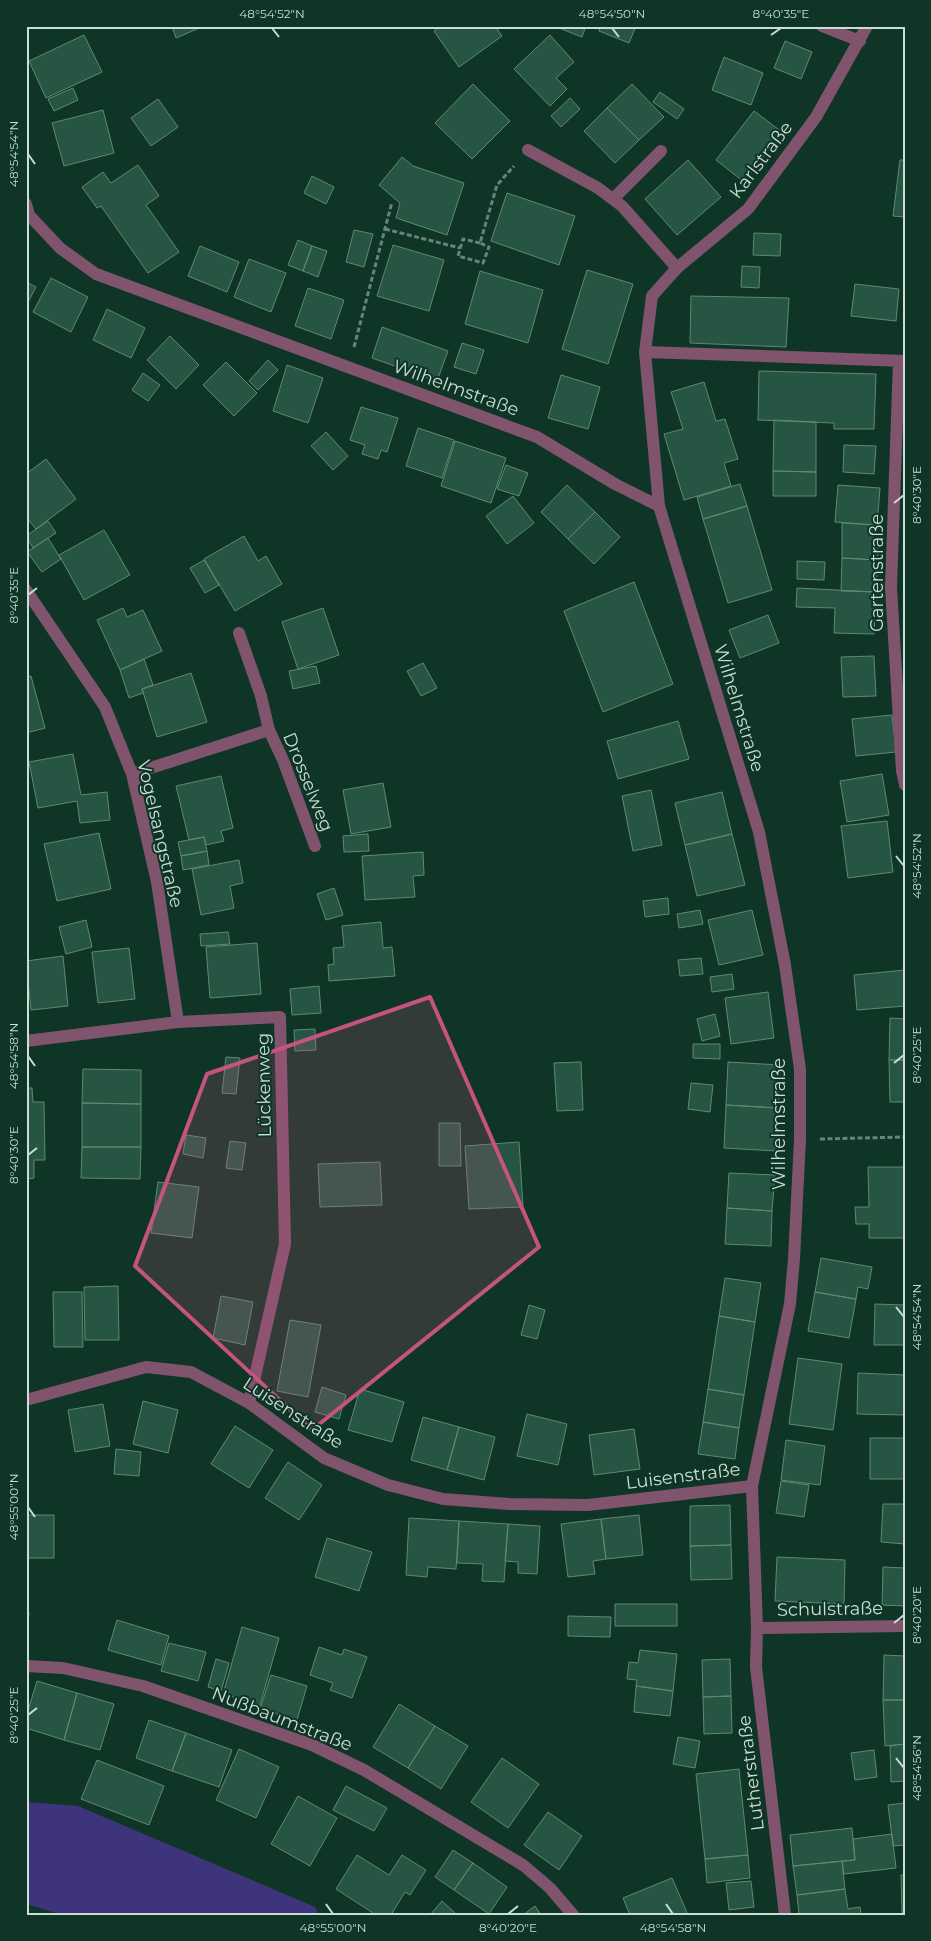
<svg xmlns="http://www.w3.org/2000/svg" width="931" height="1941" viewBox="0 0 931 1941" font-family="Montserrat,sans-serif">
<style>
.green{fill:#3e347b}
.building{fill:#265643;stroke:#618776}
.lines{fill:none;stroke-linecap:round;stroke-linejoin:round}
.path{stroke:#678479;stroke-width:3;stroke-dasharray:5 2.5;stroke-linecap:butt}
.service{stroke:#81546d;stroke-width:12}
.minor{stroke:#81546d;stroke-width:12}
.marked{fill:#c45380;fill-opacity:0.2;stroke:#c45380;stroke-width:4;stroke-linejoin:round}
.ticks{fill:none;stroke:#caded5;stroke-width:2}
.labels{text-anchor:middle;stroke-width:4;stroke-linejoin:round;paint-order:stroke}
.street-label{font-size:18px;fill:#caded5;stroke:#0f3527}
.neatline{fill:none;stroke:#caded5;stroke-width:2}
.ticks-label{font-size:12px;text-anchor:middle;fill:#caded5}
</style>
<rect width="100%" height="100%" fill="#0f3527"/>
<!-- green -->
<path class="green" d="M26,1802L78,1806L315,1907L319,1915H63L26,1904Z"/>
<!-- building -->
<path class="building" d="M172,26H204L176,38Z
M440,26H495L502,36L459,67L434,31Z
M554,26H586L582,37Z
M600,26H636L629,43L599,31Z
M84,35L102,72L46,98L29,61Z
M550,35L574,62L556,78L567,89L550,106L514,69Z
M785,41L812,52L801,79L774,68Z
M724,57L763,73L751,105L712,90Z
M473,84L510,121L472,159L435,123Z
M632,84L664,117L639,140L607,108Z
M73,88L78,100L54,111L48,99Z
M660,92L684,109L677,119L653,102Z
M570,98L580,109L561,127L551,116Z
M158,99L178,127L151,146L131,118Z
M607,108L639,140L615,163L584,131Z
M103,110L114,153L64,166L52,123Z
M754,111L782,132L744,182L716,160Z
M402,157L413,166L464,183L447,235L396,218L400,203L379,185Z
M688,160L721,197L677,235L645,199Z
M900,160H905V217L893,216Z
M138,165L159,196L146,205L179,252L148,273L101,206L97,208L82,187L103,172L111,183Z
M312,176L334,187L326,204L304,193Z
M507,193L575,216L559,265L491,241Z
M354,230L373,234L364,267L346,262Z
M754,233L781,234L780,256L753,255Z
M298,240L312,246L303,271L288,265Z
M393,245L444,260L429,311L377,296Z
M200,246L239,262L227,292L188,276Z
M312,246L327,251L318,277L303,271Z
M249,259L286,273L271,312L234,297Z
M742,266L760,267L759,288L741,287Z
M587,270L633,284L608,364L562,349Z
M480,271L543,290L528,343L465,324Z
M51,278L88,297L71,332L33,312Z
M26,282L36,287L26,306Z
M855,284L899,289L896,321L851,316Z
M308,288L344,300L331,339L295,326Z
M691,296L789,298L786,347L690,343Z
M107,309L145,328L131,358L93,340Z
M382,327L448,351L437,381L372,358Z
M170,336L199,365L176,389L147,360Z
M462,343L484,350L476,374L454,367Z
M268,360L278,370L258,390L249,381Z
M226,362L257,393L234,416L203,385Z
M287,365L323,378L308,423L273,411Z
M759,371L876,374L874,429H834V423L758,420Z
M143,373L160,385L148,401L132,390Z
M561,375L600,387L588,429L548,418Z
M704,382L716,421L725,419L738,459L724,463L731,486L684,500L664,434L683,429L671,392Z
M361,407L398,418L387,452L381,450L378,459L362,454L365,445L350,440Z
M774,420L816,422V472L773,471Z
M418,428L454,440L442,478L406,466Z
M326,432L348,456L333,470L311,446Z
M455,441L506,458L491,503L441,486Z
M844,445L876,446L874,474L843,472Z
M46,459L76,499L36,529L26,517V474Z
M506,465L528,473L519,496L497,489Z
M773,471L816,472V496H773Z
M740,484L747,506L703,519L697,497Z
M567,485L595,512L568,539L541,512Z
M838,485L880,488L877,525L835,522Z
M513,496L534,523L507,544L486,516Z
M747,506L772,590L728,603L703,519Z
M595,512L620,537L594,564L568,539Z
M48,521L56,533L33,548L26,536Z
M842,523L877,525L878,560L842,558Z
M104,530L130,575L84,600L59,555Z
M244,536L258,561L266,556L282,584L235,611L204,559Z
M48,538L61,559L42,572L27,552Z
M842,558L878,560L876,592L841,591Z
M204,560L219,585L205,593L190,568Z
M797,561L825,562L824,580L797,579Z
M634,582L673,684L603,712L564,611Z
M797,588L876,592L874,634L834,633L835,608L796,607Z
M123,608L127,617L143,610L162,651L120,670L97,620Z
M323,608L339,655L298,669L282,622Z
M768,615L779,643L740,658L729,630Z
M874,656L876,696L843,697L841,657Z
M144,659L153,685L142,689L143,693L129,698L120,670Z
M423,663L437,688L421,696L407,671Z
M316,666L320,683L293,689L289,671Z
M191,673L207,722L157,737L142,689Z
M31,676L45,728L26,733V677Z
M892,715L896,752L856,756L852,719Z
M678,721L689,759L618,779L607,741Z
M73,754L81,795L107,792L110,820L80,823L77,801L38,808L29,762Z
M882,774L889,815L847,822L840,781Z
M221,776L233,828L221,831L224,841L206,845L204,837L189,840L176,786Z
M383,783L391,827L351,834L343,790Z
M651,790L662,845L633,851L622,796Z
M722,792L732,834L685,845L675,803Z
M887,821L893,872L848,878L841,826Z
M99,833L111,889L57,901L44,844Z
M368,834L369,851L344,852L343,836Z
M732,834L745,885L697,896L685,845Z
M204,837L207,851L181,856L178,842Z
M207,851L209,865L183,870L181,856Z
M423,852L424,875L413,876L415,897L365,900L362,856Z
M239,860L243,883L230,886L234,908L201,915L192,869Z
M334,888L343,915L326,920L317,894Z
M668,898L669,914L645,917L643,901Z
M700,910L703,924L679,928L677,914Z
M752,910L763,955L719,965L708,920Z
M86,920L92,947L66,954L59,927Z
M381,922L383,948L392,947L395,976L329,981L328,965L334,964L333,948L344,947L342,926Z
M228,932L230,944L201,946L200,934Z
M257,943L261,994L210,998L206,947Z
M129,948L135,999L98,1003L92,952Z
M63,956L68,1006L31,1010L26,961Z
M701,958L703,974L680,976L678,960Z
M905,970V1006L857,1010L854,975Z
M732,974L734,989L712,992L710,977Z
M319,986L321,1013L292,1015L290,989Z
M768,992L774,1038L731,1044L725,998Z
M715,1014L720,1036L702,1041L697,1019Z
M890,1018L905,1019V1060H889Z
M315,1029L316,1050L295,1051L294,1030Z
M693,1044H720V1059L693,1058Z
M226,1057L240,1058L236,1094L222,1093Z
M889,1060H905V1102H890Z
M581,1062L583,1110L557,1111L554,1063Z
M728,1062L780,1065L778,1108L726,1105Z
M83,1069L141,1070V1104L82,1103Z
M691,1083L713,1085L710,1112L688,1109Z
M26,1088H32L33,1102H44L45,1160H34V1178L26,1179Z
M82,1103L141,1104V1147H82Z
M726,1105L778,1108L776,1151L724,1148Z
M439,1123H460L461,1166H439Z
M186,1135L206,1138L203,1158L183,1154Z
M230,1141L246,1143L242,1170L226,1168Z
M519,1142L523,1207L469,1209L465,1146Z
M82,1147H141L140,1179L81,1178Z
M380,1162L382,1205L320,1207L318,1164Z
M868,1167H905V1238H869V1224H856L855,1207H869Z
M729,1173L775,1175L772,1211L727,1208Z
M158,1182L199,1187L192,1238L151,1233Z
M727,1208L772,1211L771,1246L725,1244Z
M821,1258L872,1267L868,1289L858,1287L856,1299L815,1292Z
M725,1278L761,1283L755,1322L719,1316Z
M118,1286L119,1340H85L84,1287Z
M53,1292H82L83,1347H54Z
M815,1292L856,1299L849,1338L808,1331Z
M221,1296L253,1302L245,1345L213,1338Z
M875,1304L905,1305V1345H874Z
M529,1305L545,1310L537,1339L521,1335Z
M719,1316L755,1322L744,1395L708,1389Z
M290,1320L321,1325L308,1397L277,1391Z
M798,1358L842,1364L833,1430L789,1424Z
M858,1373L905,1375V1415L857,1414Z
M322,1387L346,1395L339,1419L315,1412Z
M360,1389L404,1402L392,1442L348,1430Z
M708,1389L744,1395L739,1428L703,1422Z
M143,1401L178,1410L168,1453L133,1444Z
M103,1404L110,1446L75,1452L68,1410Z
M527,1414L567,1424L558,1465L517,1456Z
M423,1417L459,1427L447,1470L411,1460Z
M703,1422L739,1428L735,1459L698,1454Z
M235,1426L273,1450L249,1488L211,1464Z
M459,1427L495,1437L484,1480L447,1470Z
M634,1429L640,1469L594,1475L589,1435Z
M870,1438H905V1479H870Z
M786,1440L825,1446L820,1485L781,1480Z
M116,1449L141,1452L139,1476L114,1474Z
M288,1462L322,1485L299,1520L265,1498Z
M781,1481L809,1485L804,1517L776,1513Z
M883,1504H905V1544L881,1542Z
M730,1505L731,1545L690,1546V1506Z
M26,1515H54V1558H26Z
M639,1515L643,1555L606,1559L601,1519Z
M409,1518L459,1521L456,1569L428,1567L427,1577L406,1575Z
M601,1519L606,1559L593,1561L595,1574L568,1577L561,1524Z
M459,1521L508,1524L504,1582L482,1581L483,1564L457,1563Z
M508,1524L540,1526L537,1574L518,1573V1562L505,1561Z
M327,1538L372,1552L359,1591L315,1577Z
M731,1545L732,1579L691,1580L690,1546Z
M777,1557L845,1560L844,1604L775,1601Z
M883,1567L905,1568V1606L882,1605Z
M615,1604H677V1626H615Z
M26,1611L29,1612L26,1646Z
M568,1616L611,1617L610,1637L568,1636Z
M117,1620L169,1636L161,1665L108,1650Z
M242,1627L279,1638L260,1705L223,1694Z
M169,1643L206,1652L198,1681L161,1671Z
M319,1647L342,1655L344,1649L367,1657L352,1698L330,1690L333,1683L310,1675Z
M640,1650L677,1654L673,1691L636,1686L637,1680L627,1679L629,1662L638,1663Z
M884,1655L905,1656V1700H883Z
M216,1659L229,1663L221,1691L208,1687Z
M730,1659L731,1696L703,1697L702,1660Z
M271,1675L307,1686L297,1720L260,1709Z
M37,1681L77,1693L64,1740L26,1728V1717Z
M636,1686L673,1691L670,1716L634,1712Z
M77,1693L114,1704L100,1750L64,1740Z
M731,1696L732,1733L704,1734L703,1697Z
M883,1700H905V1744L885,1746Z
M399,1704L435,1726L408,1768L373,1747Z
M149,1720L186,1733L172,1771L136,1758Z
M435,1726L468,1746L441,1789L408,1768Z
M186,1733L232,1750L219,1787L172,1771Z
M678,1737L700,1741L695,1768L673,1764Z
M905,1744V1781L891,1782L890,1746Z
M239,1749L279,1767L256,1818L216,1800Z
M874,1750L877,1777L855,1780L851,1753Z
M502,1758L539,1784L508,1828L471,1802Z
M97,1760L164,1786L149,1825L81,1799Z
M739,1769L748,1855L705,1859L696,1774Z
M346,1786L387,1808L374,1831L333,1810Z
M298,1796L337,1818L310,1866L271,1844Z
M905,1803V1845L893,1846L888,1805Z
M548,1812L582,1836L559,1870L524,1845Z
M852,1828L855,1860L793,1866L790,1835Z
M892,1834L896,1868L844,1874L842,1861L855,1860L853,1839Z
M453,1850L473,1863L454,1890L435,1877Z
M357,1855L389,1875L402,1855L426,1870L410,1895L405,1892L391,1915H376L336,1889Z
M748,1855L750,1878L707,1883L705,1859Z
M842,1861L845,1889L797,1895L793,1866Z
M473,1863L507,1887L489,1914L454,1890Z
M901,1875H905V1913H902Z
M672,1878L688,1915H630L623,1898Z
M751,1881L754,1907L729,1910L726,1883Z
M845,1889L848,1909L860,1907L861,1915H799L797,1895Z
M442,1901L457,1915H430Z
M535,1906L541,1915H523Z"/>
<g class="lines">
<!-- path -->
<path class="path" d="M385,229L460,248
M480,243L463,239L458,256L483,263L489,247L480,243L497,185L514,166
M354,347L392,202
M820,1139L905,1137"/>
<!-- service -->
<path class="service" d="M822,26L860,41
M528,150L598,188L622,206L677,268
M613,199L661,151
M239,633L261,696L269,730L283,760L315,846"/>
<!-- minor -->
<path class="minor" d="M26,204L29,215L60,248L96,274L537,437L615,484L659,506L759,832L785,965L800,1069V1139L794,1259L790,1304L752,1486L757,1628L756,1667L785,1915
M645,352L905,361
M899,361L891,587L902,771L905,785
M659,506L645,352L652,296L677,268L748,209L816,117L867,26
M26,590L105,707L132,774L157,882L178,1022
M132,774L269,730
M26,1041L178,1022L280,1017L285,1244L249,1403
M26,1400L146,1367L191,1372L249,1403L324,1458L388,1485L443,1499L509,1504L588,1505L752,1486
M757,1628L905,1626
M26,1666L63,1668L143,1686L312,1745L364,1770L523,1865L550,1888L573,1915"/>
</g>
<!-- marked area -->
<path class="marked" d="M430,997L539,1247L312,1430L135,1266L207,1074Z"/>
<!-- ticks -->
<path class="ticks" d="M272,28L279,37M612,28L619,37M771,35L781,28M28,154L35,164M894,503L904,495M28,595L37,588M896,856L904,866M28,1056L35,1066M894,1063L904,1055M28,1155L37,1148M896,1307L904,1317M28,1507L35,1517M894,1623L904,1615M28,1715L37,1708M896,1758L904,1768M326,1904L333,1914M666,1904L673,1914M508,1914L518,1906"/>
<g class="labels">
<!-- street labels -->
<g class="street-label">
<text transform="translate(761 160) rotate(-53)" y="6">Karlstraße</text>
<text transform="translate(456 388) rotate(20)" y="6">Wilhelmstraße</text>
<text transform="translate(877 573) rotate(-90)" y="6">Gartenstraße</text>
<text transform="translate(739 708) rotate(73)" y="6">Wilhelmstraße</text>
<text transform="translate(308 782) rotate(68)" y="6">Drosselweg</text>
<text transform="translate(160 834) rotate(77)" y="6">Vogelsangstraße</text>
<text transform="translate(264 1085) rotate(-91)" y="6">Lückenweg</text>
<text transform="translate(779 1124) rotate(-90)" y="6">Wilhelmstraße</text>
<text transform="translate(293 1413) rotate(33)" y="6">Luisenstraße</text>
<text transform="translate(683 1476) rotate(-7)" y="6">Luisenstraße</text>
<text transform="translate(830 1609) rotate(-1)" y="6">Schulstraße</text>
<text transform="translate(282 1719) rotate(21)" y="6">Nußbaumstraße</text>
<text transform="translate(751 1773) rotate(-97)" y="6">Lutherstraße</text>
</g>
</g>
<!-- border -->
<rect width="931" height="1941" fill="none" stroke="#0f3527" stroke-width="55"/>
<rect x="28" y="28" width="876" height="1886" class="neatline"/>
<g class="ticks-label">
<text x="272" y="18">48°54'52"N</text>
<text x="612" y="18">48°54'50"N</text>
<text x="781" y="18">8°40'35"E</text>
<text transform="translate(14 154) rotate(-90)" y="4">48°54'54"N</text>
<text transform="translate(917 495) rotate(-90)" y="4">8°40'30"E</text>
<text transform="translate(14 595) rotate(-90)" y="4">8°40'35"E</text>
<text transform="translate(917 866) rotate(-90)" y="4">48°54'52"N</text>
<text transform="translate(917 1055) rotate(-90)" y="4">8°40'25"E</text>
<text transform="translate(14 1056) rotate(-90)" y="4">48°54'58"N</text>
<text transform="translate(14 1155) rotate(-90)" y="4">8°40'30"E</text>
<text transform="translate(917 1317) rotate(-90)" y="4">48°54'54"N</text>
<text transform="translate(14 1507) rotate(-90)" y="4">48°55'00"N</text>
<text transform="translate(917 1615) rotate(-90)" y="4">8°40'20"E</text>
<text transform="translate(14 1715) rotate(-90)" y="4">8°40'25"E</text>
<text transform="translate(917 1768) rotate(-90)" y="4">48°54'56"N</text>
<text x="333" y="1932">48°55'00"N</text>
<text x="508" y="1932">8°40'20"E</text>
<text x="673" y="1932">48°54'58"N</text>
</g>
</svg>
